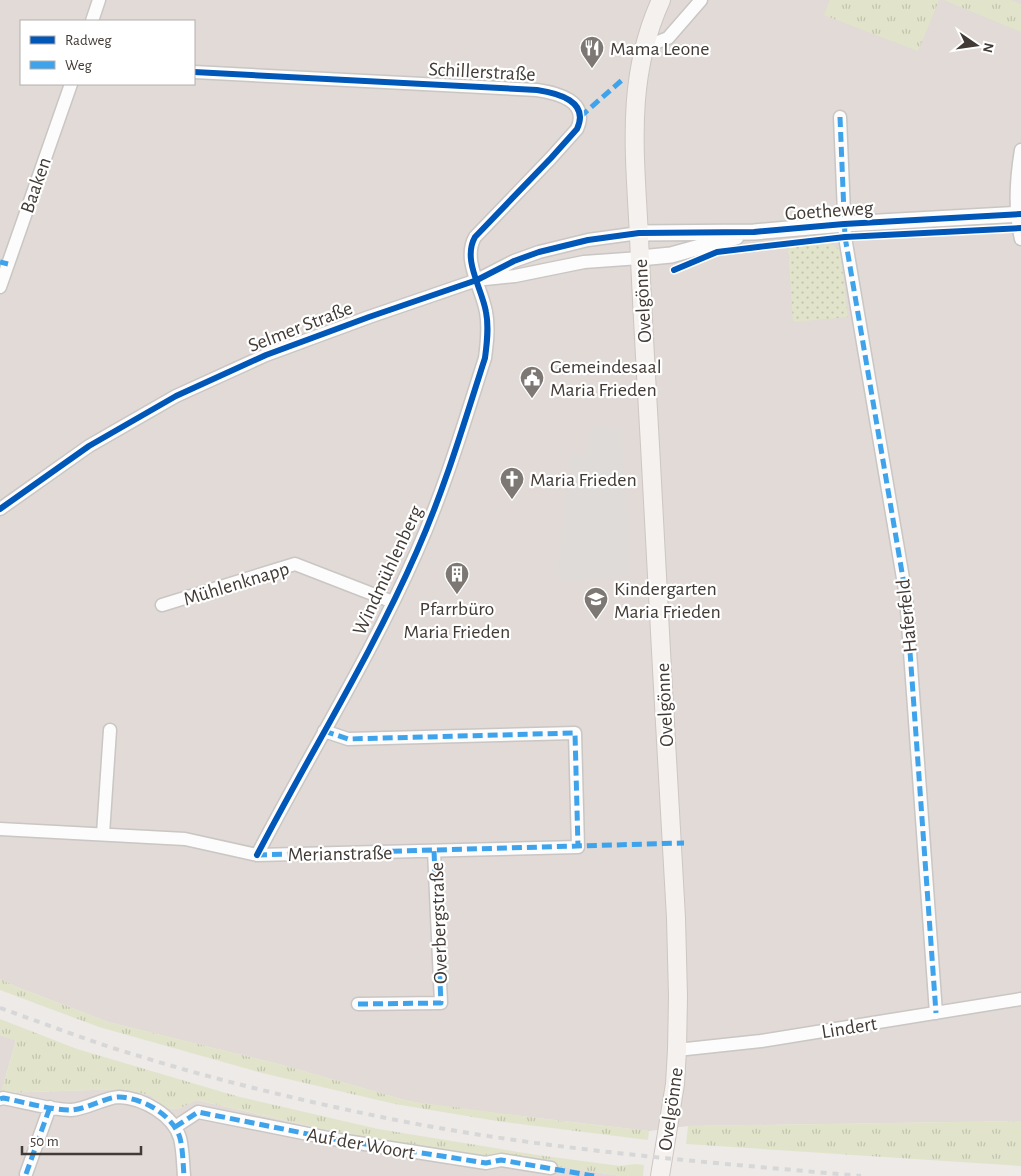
<svg xmlns="http://www.w3.org/2000/svg" width="1021" height="1176" viewBox="0 0 1021 1176" font-family="'Alegreya Sans',sans-serif">
<style>
.residential{fill:#e1dad6;fill-rule:evenodd}
.grass{fill:url(#grass-tufts)}
.park{fill:url(#park-dots)}
.parking{fill:#dedbd9}
.lines{fill:none;stroke-linecap:round;stroke-linejoin:round}
.minor-casing{stroke:#c9c6c4;stroke-width:15}
.tertiary-casing{stroke:#c9c6c4;stroke-width:18}
.secondary-casing{stroke:#cdc6c1;stroke-width:20}
.minor{stroke:#fcfcfc;stroke-width:12}
.tertiary{stroke:#fcfcfc;stroke-width:15}
.secondary{stroke:#f5f1ee;stroke-width:18}
.rail{stroke:#d8d7d7;stroke-width:4;stroke-dasharray:6 6;stroke-linecap:butt}
.quiet{stroke:#3fa3eb;stroke-width:5;stroke-dasharray:10 5;stroke-linecap:butt}
.cycleway-casing{stroke:#fff;stroke-width:9}
.cycleway{stroke:#0057b8;stroke-width:6}
.labels{text-anchor:middle;stroke-width:4.5;stroke-linejoin:round;paint-order:stroke}
.poi-label{font-size:20px;fill:#423a35;stroke:#fff;text-anchor:start}
.street-label{font-size:20px;fill:#423a35;stroke:#fff}
</style>
<defs>
<pattern id="grass-tufts" width="24" height="20" patternUnits="userSpaceOnUse" patternTransform="scale(1.25)"><rect width="24" height="20" fill="#e1e4ca"/><path d="M3 7l-1-3M5 7V3M7 7l1-3M15 17l-1-3M17 17v-4M19 17l1-3" fill="none" stroke="#c2c4ae"/></pattern>
<pattern id="park-dots" width="8" height="8" patternUnits="userSpaceOnUse" patternTransform="scale(1.25)"><rect width="8" height="8" fill="#e1e4ca"/><path d="M2 2h.1M6 6h.1" fill="none" stroke="#c2c4ae" stroke-width="1.8" stroke-linecap="round"/></pattern>
</defs>
<rect width="100%" height="100%" fill="#edeae8"/>
<!-- residential -->
<path class="residential" d="M0,0H1021V1121L688,1126L649,1131L453,1108L408,1101L282,1065L108,1022L17,987L0,979ZM21,21H194V84H21Z
M0,1035L16,1040L1,1093L123,1089L150,1095L166,1108L178,1109L196,1100L313,1127L370,1138L621,1176H0Z"/>
<!-- grass -->
<path class="grass" d="M830,0H939L918,51L824,15Z
M944,0H1011L1021,4V32Z
M0,979L17,987L108,1022L282,1065L408,1101L545,1119L649,1131L648,1140L497,1121L395,1104L262,1073L99,1027L0,990Z
M0,1019L77,1049L236,1096L378,1129L537,1155L620,1166L635,1164L644,1165L643,1176H621L370,1138L313,1127L197,1100L178,1109L166,1108L150,1095L123,1089L1,1093L16,1041L0,1035Z
M1021,1121V1166L686,1144L688,1126Z"/>
<!-- park -->
<path class="park" d="M830,243L840,250L848,317L793,322L788,247Z"/>
<!-- parking -->
<path class="parking" d="M590,426L621,430L630,576L557,582L571,454L588,456Z"/>
<g class="lines">
<defs>
<path id="minor" d="M92,21L99,0
M645,47L668,38L701,0
M194,72L537,90C557,93 590,101 577,129L551,158L475,237C462,260 482,288 486,312C489,327 487,343 485,358C464,423 445,488 417,551C371,656 310,753 257,855
M840,117L845,237L906,596L936,1013
M1021,150C1016,180 1014,210 1021,239
M485,279L515,276L584,262L640,258
M0,287L71,84
M0,509L89,446L176,396L266,355L369,317L477,280L514,261L539,252L588,240L639,233
M162,605L295,564L393,602
M0,829L185,839L257,855L578,847L575,733L348,739L324,731
M103,834L110,730
M358,1004L441,1003L434,851
M677,1050L761,1041L1021,999
M0,1099L3,1098C24,1102 51,1110 71,1110C87,1109 106,1097 119,1097C143,1098 173,1115 180,1138C183,1150 183,1164 184,1176
M175,1127L198,1112L333,1139L486,1163L501,1160L551,1168
M26,1174L50,1107"/>
<path id="tertiary" d="M639,233L754,232L844,224L1021,214
M640,258L671,255L736,237"/>
<path id="secondary" d="M660,1176L675,1084L677,1050L678,997L676,918C666,760 659,603 650,445C646,376 642,307 639,237C635,153 625,79 661,0"/>
</defs>
<!-- minor casing -->
<use href="#minor" class="minor-casing"/>
<!-- tertiary casing -->
<use href="#tertiary" class="tertiary-casing"/>
<!-- secondary casing -->
<use href="#secondary" class="secondary-casing"/>
<!-- minor -->
<use href="#minor" class="minor"/>
<!-- tertiary -->
<use href="#tertiary" class="tertiary"/>
<!-- secondary -->
<use href="#secondary" class="secondary"/>
<!-- rail -->
<path class="rail" d="M0,1008C43,1023 86,1040 129,1053C215,1080 303,1101 391,1119C546,1150 704,1162 861,1176"/>
<!-- quiet -->
<path class="quiet" d="M580,117L622,80
M840,117L845,237L906,596L936,1013
M0,262L8,264
M324,731L348,739L575,733L578,847
M257,855L684,843
M358,1004L441,1003L434,851
M0,1099L3,1098C24,1102 51,1110 71,1110C87,1109 106,1097 119,1097C143,1098 173,1115 180,1138C183,1150 183,1164 184,1176
M175,1127L198,1112L333,1139L486,1163L501,1160L594,1176
M26,1174L50,1107"/>
<defs>
<path id="cycleway" d="M194,72L537,90C557,93 590,101 577,129L551,158L475,237C462,260 482,288 486,312C489,327 487,343 485,358C464,423 445,488 417,551C371,656 310,753 257,855
M674,270L717,252L758,247L845,237L1021,228
M0,509L89,446L176,396L266,355L369,317L477,280L514,261L539,252L588,240L639,233L754,232L844,224L1021,214"/>
</defs>
<!-- cycleway casing -->
<use href="#cycleway" class="cycleway-casing"/>
<!-- cycleway -->
<use href="#cycleway" class="cycleway"/>
</g>
<!-- icons -->
<defs>
<symbol id="restaurant-pin" viewBox="-11 -11 22 30"><path d="M0 17L-7.5 6A9.5 9.5 0 1 1 7.5 6Z" fill="#7e7874" stroke="#fff"/><path d="M-5-6h1v4h1v-4h1v4h1v-4h1v5L-1.5 .5V6h-2V.5L-5-1ZM5-6V6H3V1.5H1.5Q1.5-4 5-6Z" fill="#fff"/></symbol>
<symbol id="civic-pin" viewBox="-11 -11 22 30"><path d="M0 17L-7.5 6A9.5 9.5 0 1 1 7.5 6Z" fill="#7e7874" stroke="#fff"/><path d="M-.6-6.5H3V-4.5H.6V-3L4-1V1h2V6H-6V1h2V-1L-.6-3ZM-1.2 2.5V6h2.4V2.5Z" fill="#fff"/></symbol>
<symbol id="church-pin" viewBox="-11 -11 22 30"><path d="M0 17L-7.5 6A9.5 9.5 0 1 1 7.5 6Z" fill="#7e7874" stroke="#fff"/><path d="M-1.2-6h2.4v3.5h3.3v2.4h-3.3V6h-2.4V-.1h-3.3v-2.4h3.3Z" fill="#fff"/></symbol>
<symbol id="building-pin" viewBox="-11 -11 22 30"><path d="M0 17L-7.5 6A9.5 9.5 0 1 1 7.5 6Z" fill="#7e7874" stroke="#fff"/><path d="M-4-6H4V6H1V3H-1V6H-4ZM-2.5-4.3h1.7v1.8h-1.7ZM.8-4.3h1.7v1.8H.8ZM-2.5-1h1.7V.8h-1.7ZM.8-1h1.7V.8H.8Z" fill="#fff"/></symbol>
<symbol id="school-pin" viewBox="-11 -11 22 30"><path d="M0 17L-7.5 6A9.5 9.5 0 1 1 7.5 6Z" fill="#7e7874" stroke="#fff"/><path d="M0-5L7-2L0 1L-7-2ZM-4 1L0 2.5L4 1V4Q0 6-4 4Z" fill="#fff"/></symbol>
</defs>
<g fill-rule="evenodd">
<use href="#restaurant-pin" x="578" y="34" width="28" height="38"/>
<use href="#civic-pin" x="518" y="364" width="28" height="38"/>
<use href="#church-pin" x="498" y="465" width="28" height="38"/>
<use href="#building-pin" x="443" y="560" width="28" height="38"/>
<use href="#school-pin" x="582" y="585" width="28" height="38"/>
</g>
<g class="labels">
<!-- poi labels -->
<g class="poi-label">
<text x="610" y="55">Mama Leone</text>
<text x="550" y="373">Gemeindesaal<tspan x="550" dy="23">Maria Frieden</tspan></text>
<text x="530" y="486">Maria Frieden</text>
<text x="614" y="595">Kindergarten<tspan x="614" dy="23">Maria Frieden</tspan></text>
<text x="457" y="615" text-anchor="middle">Pfarrbüro<tspan x="457" dy="23">Maria Frieden</tspan></text>
</g>
<!-- street labels -->
<g class="street-label">
<text transform="translate(482 71) rotate(3)" y="7">Schillerstraße</text>
<text transform="translate(35 185) rotate(-71)" y="7">Baaken</text>
<text transform="translate(829 210) rotate(-4)" y="7">Goetheweg</text>
<text transform="translate(642 301) rotate(-93)" y="7">Ovelgönne</text>
<text transform="translate(300 326) rotate(-21)" y="7">Selmer Straße</text>
<text transform="translate(387 570) rotate(-65)" y="7">Windmühlenberg</text>
<text transform="translate(236 583) rotate(-17)" y="7">Mühlenknapp</text>
<text transform="translate(906 616) rotate(-96)" y="7">Haferfeld</text>
<text transform="translate(664 705) rotate(-93)" y="7">Ovelgönne</text>
<text transform="translate(340 853) rotate(-1)" y="7">Merianstraße</text>
<text transform="translate(438 923) rotate(-92)" y="7">Overbergstraße</text>
<text transform="translate(849 1027) rotate(-9)" y="7">Lindert</text>
<text transform="translate(670 1109) rotate(-82)" y="7">Ovelgönne</text>
<text transform="translate(361 1143) rotate(10)" y="7">Auf der Woort</text>
</g>
</g>
<!-- legend -->
<rect x="20" y="20" width="175" height="65" fill="#ffffff" stroke="#b3b0ae"/>
<rect x="30" y="36" width="25" height="8" fill="#0057b8" stroke="#b3b0ae"/>
<text x="65" y="45" font-size="15" fill="#423a35">Radweg</text>
<rect x="30" y="61" width="25" height="8" fill="#3fa3eb" stroke="#b3b0ae"/>
<text x="65" y="70" font-size="15" fill="#423a35">Weg</text>
<!-- north arrow -->
<g transform="translate(976 45) rotate(103)" stroke="#ffffff" stroke-width="4" paint-order="stroke">
<path d="M0-4L9 19L0 12L-9 19Z" fill="#423a35"/>
<text y="-8" font-size="14" font-weight="bold" text-anchor="middle" fill="#423a35">N</text>
</g>
<!-- scale -->
<path d="M22 1146v8h119v-8" fill="none" stroke="#423a35" stroke-width="2.5"/>
<text x="30" y="1146" font-size="15" fill="#423a35" stroke="#ffffff" stroke-width="4" paint-order="stroke">50 m</text>
</svg>
